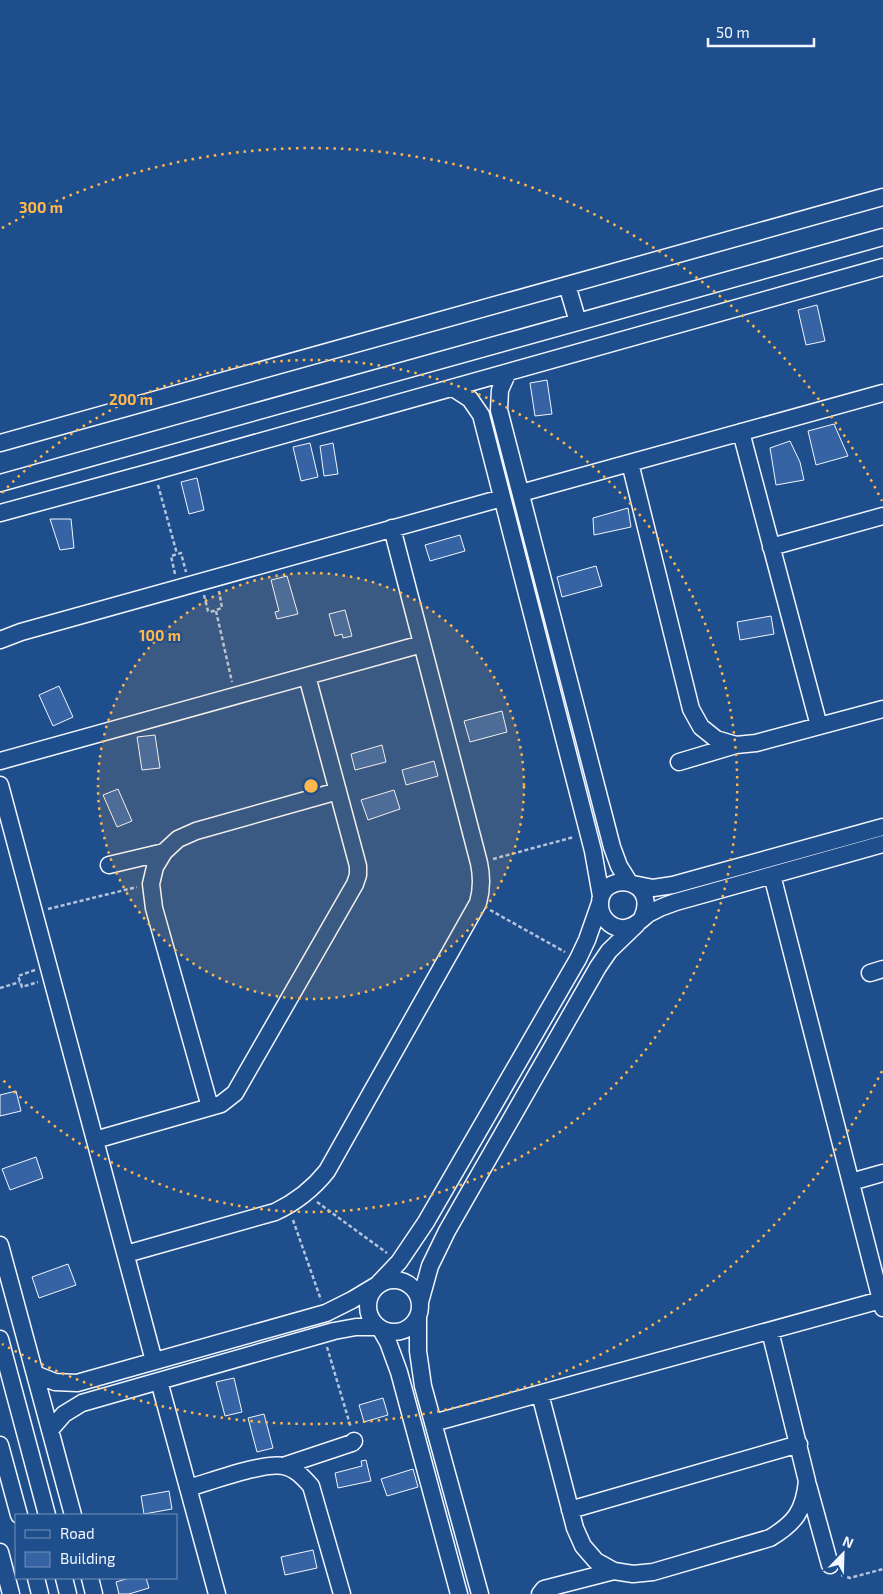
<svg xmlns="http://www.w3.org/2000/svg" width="883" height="1594" viewBox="0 0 883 1594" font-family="'Exo 2',sans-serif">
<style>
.building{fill:#3563a3;stroke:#f2f6ff}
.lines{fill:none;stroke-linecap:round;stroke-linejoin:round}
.minor-casing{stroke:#f2f6ff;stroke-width:19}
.path{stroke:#b3c4dc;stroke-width:2.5;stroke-dasharray:4 2.5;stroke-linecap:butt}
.minor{stroke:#1f4e8c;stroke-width:16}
.ring{fill:none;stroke:#ffb74d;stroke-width:2.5;stroke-dasharray:2.5 5}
.centre{fill:#ffb74d;stroke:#1f4e8c;stroke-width:2.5}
.ring-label{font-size:15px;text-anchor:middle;font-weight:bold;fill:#ffb74d;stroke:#1f4e8c;stroke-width:4;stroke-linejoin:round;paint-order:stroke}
</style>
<rect width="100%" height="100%" fill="#1f4e8c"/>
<!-- building -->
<path class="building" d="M817,305L825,341L806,345L798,310Z
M547,380L552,414L535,416L530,383Z
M834,424L848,456L816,465L808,431Z
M790,441L800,462L804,480L776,485L770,448Z
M310,443L318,477L301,481L293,447Z
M333,443L338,474L324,476L320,446Z
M197,478L204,510L189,514L181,482Z
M628,508L631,527L594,535L593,518Z
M50,519H71L74,548L60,550Z
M460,535L465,551L430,561L425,545Z
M596,566L602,586L562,597L557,577Z
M287,576L298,614L277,619L275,612L279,611L271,580Z
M345,610L352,636L343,638L342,634L335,636L329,614Z
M771,616L774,634L740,640L737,622Z
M59,686L73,717L53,726L39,695Z
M502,711L507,732L470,742L464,721Z
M155,735L160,768L142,770L137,737Z
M382,745L386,762L355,770L351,754Z
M434,761L438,776L406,785L402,770Z
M118,789L132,821L117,827L103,795Z
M394,790L400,809L368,820L361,800Z
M16,1091L21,1111L0,1116V1095Z
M36,1157L43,1178L10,1190L2,1169Z
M68,1264L76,1285L39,1298L32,1277Z
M234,1378L242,1412L225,1416L216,1382Z
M383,1398L388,1415L364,1422L359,1405Z
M264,1414L273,1448L257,1452L248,1418Z
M366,1460L371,1481L338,1488L335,1473L362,1466L361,1461Z
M413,1469L418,1487L387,1496L381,1479Z
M169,1491L172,1509L144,1514L141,1496Z
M313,1550L317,1568L285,1575L281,1557Z
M129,1578H146L149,1588L129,1594H119L116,1582Z"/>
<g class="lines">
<defs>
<path id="minor" d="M567,285L578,322
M508,372L500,390L499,410L612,847L619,866L629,882
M453,388L470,399L481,415L593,851L601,896
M741,432L819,726
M0,443L883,197
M630,463L691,709L701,727L716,739L736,745L756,743L883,709
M0,483L883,237
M521,493L883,393
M0,513L155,471L883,267
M771,547L883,516
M0,640L21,632L502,498
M0,761L422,644
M679,762L736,745
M0,785L154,1361
M109,865L164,852
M772,875L883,1308
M633,884L653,888L673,885L883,827
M642,918C661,877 598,869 600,906C601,920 615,932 629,927C637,925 642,919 648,914C657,909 666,905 676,902L883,844
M870,973L883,969
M210,1107L154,908L151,884L155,867L164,852L178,839L196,831L338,791
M95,1140L221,1104L235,1093L355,884L358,875V866L307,676
M851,1182L883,1173
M0,1245L73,1515
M126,1254L275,1212C296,1202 312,1190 327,1171L478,903C482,889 482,877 479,863L392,528
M368 1306a26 26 0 1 1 52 0a26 26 0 1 1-52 0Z
M379,1283L399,1262L426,1222L578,959L587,940L600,903
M420,1302L430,1266L447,1231L598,967L609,951L637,924
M418,1316V1351L423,1386L480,1594
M380,1328L388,1342L399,1372L459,1594
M0,1339L47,1515
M35,1374L55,1382L77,1383L326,1313L352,1300L377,1285
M159,1381L217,1594
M540,1394L575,1528L583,1546L596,1561L614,1571L633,1574L653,1572L770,1538C795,1523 804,1511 807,1481L770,1331
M433,1423L881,1300
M50,1430L64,1414L82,1403L334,1331L356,1327H378
M0,1445L19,1515
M283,1466L352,1443L354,1441
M808,1485L830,1565
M188,1488C210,1482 263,1462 283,1466C295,1468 303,1477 311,1486L342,1594
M570,1510L799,1444
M0,1552L11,1594
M36,1578L40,1594
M64,1578L68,1594
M90,1578L94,1594
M540,1594L544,1589L614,1571"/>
</defs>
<!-- minor casing -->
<use href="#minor" class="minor-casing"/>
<!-- path -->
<path class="path" d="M158,485L177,554
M175,574L171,556L181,553L186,572
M204,595L208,611L210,612L222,608L219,591
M216,611L232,682
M493,859L574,837
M48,909L137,887
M490,910L565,952
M35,970L18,976L22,987L38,982
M0,988L20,982
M317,1202L387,1253
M293,1220L321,1300
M327,1347L351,1428
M841,1575L850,1578L883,1569"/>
<!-- minor -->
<use href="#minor" class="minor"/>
</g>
<!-- distance rings -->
<circle cx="311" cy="786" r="213" fill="#ffb74d" fill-opacity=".12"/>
<g class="ring">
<circle cx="311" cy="786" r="213"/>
<path d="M2 493A426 426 0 1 1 2 1079"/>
<path d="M882 1071A638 638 0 0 1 2 1344M2 228A638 638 0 0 1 882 501"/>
</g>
<circle cx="311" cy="786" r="8" class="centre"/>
<g class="ring-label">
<text x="41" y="213">300 m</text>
<text x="131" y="405">200 m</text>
<text x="160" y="641">100 m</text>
</g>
<!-- legend -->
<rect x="15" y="1514" width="162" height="65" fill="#1f4e8c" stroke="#7391ba"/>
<rect x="25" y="1530" width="25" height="8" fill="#1f4e8c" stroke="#7391ba"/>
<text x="60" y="1539" font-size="15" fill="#f2f6ff">Road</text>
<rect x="25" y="1552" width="25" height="15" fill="#3563a3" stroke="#7391ba"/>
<text x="60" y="1564" font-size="15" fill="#f2f6ff">Building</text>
<!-- north arrow -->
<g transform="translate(843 1554) rotate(23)" stroke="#1f4e8c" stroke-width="4" paint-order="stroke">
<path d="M0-4L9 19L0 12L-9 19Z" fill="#f2f6ff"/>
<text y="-8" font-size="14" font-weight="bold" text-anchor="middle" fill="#f2f6ff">N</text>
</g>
<!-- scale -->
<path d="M708 38v8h106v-8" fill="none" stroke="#f2f6ff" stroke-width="2.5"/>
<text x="716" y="38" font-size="15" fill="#f2f6ff" stroke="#1f4e8c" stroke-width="4" paint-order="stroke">50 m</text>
</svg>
